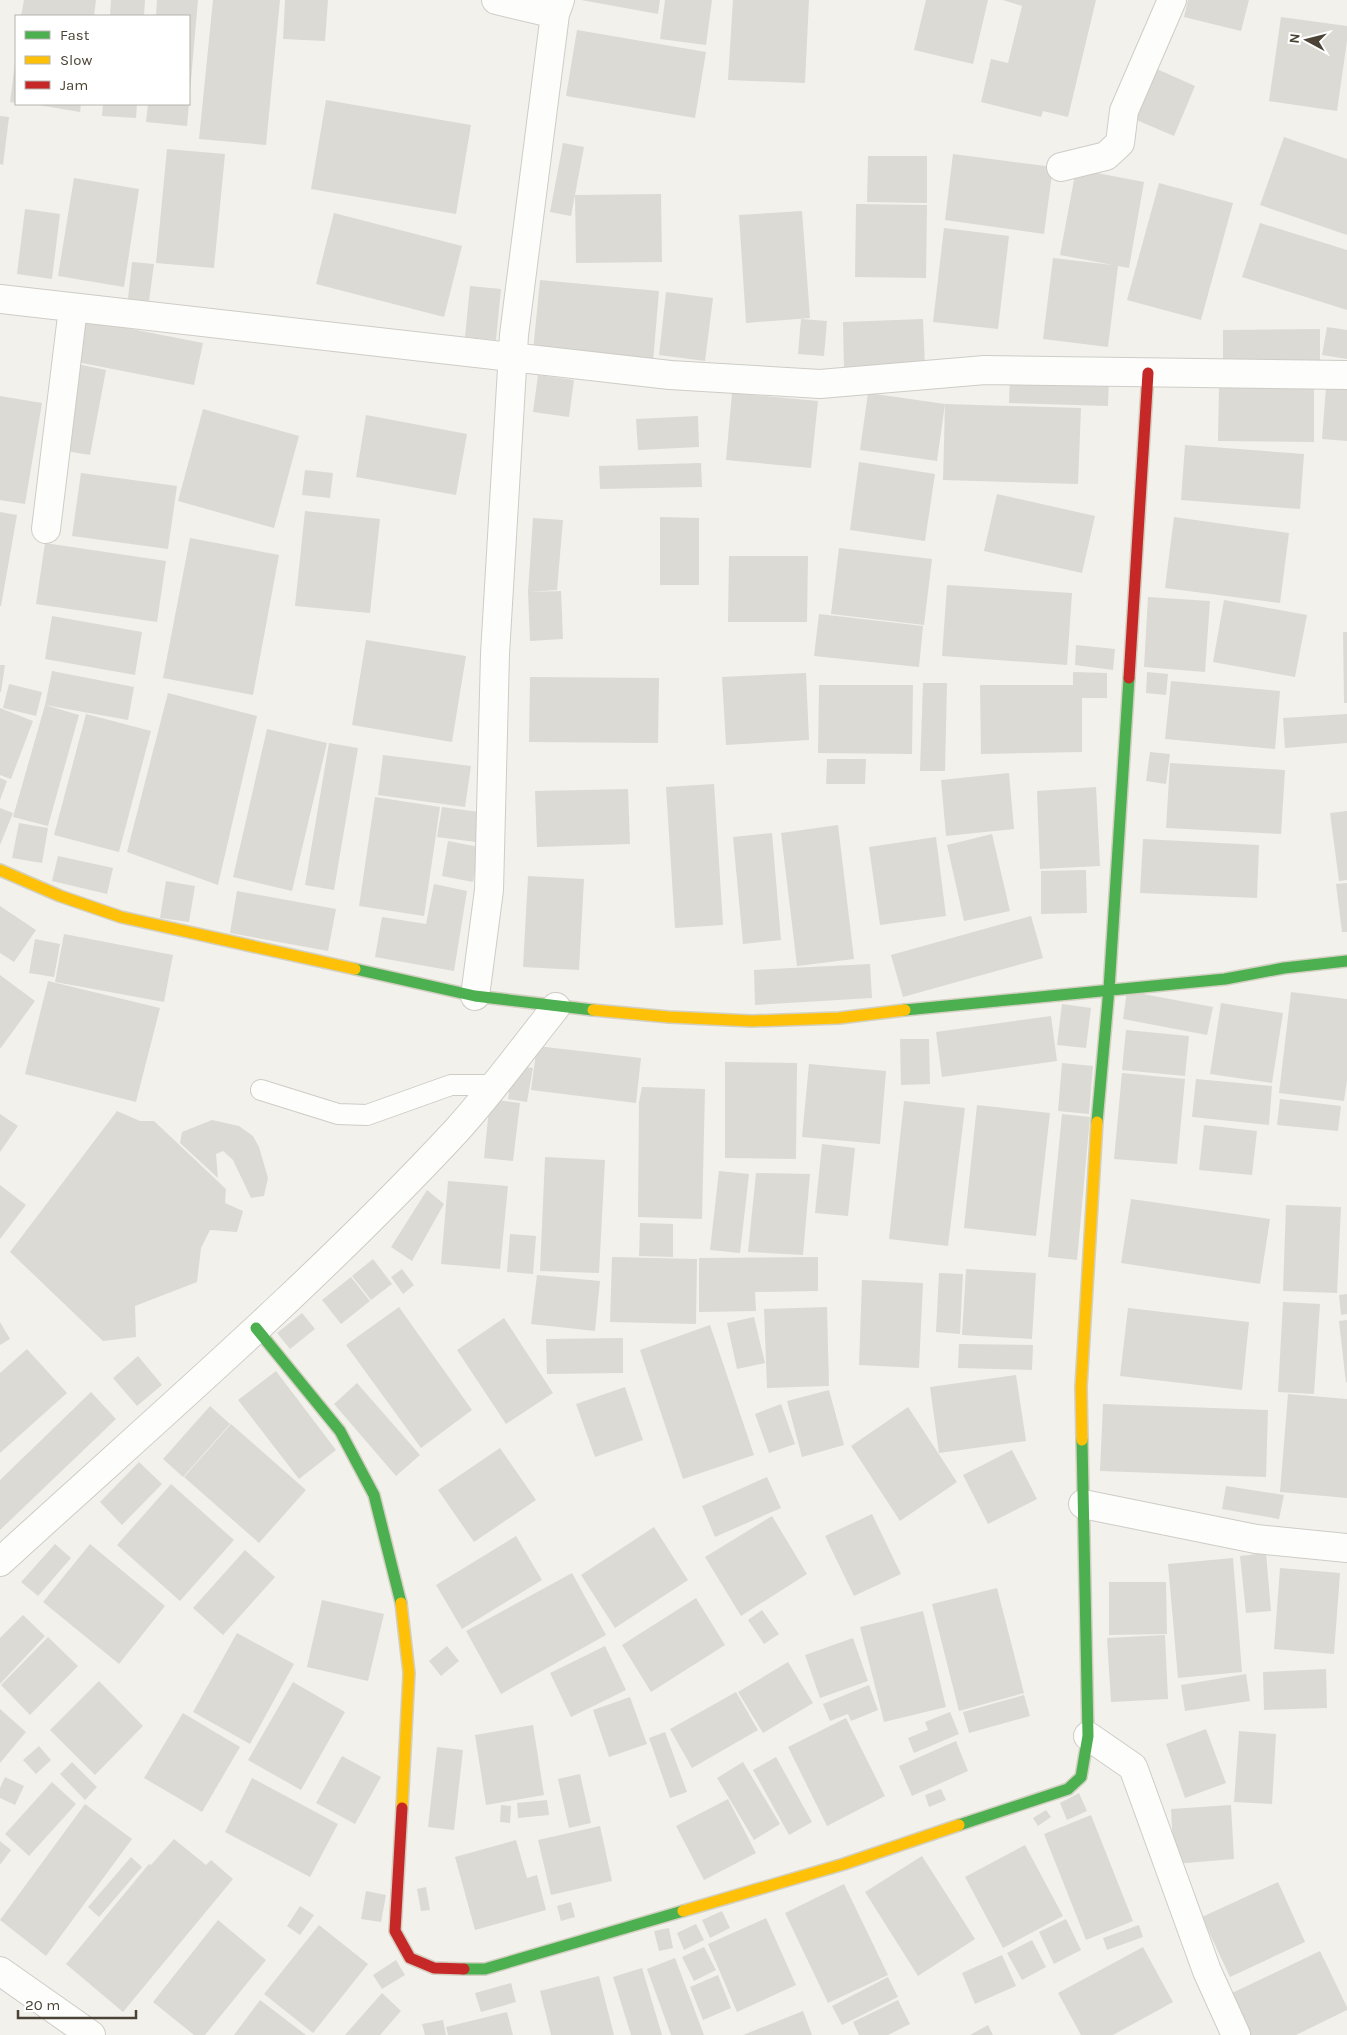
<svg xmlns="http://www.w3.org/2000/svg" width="1347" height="2035" viewBox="0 0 1347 2035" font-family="Karla,sans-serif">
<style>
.building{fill:#dcdad4}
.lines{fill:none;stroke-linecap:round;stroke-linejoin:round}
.lane-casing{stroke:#cfccc6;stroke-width:22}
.street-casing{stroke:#cfccc6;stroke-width:30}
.fast-casing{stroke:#d3d0c2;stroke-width:14}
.slow-casing{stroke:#d3d0c2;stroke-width:14}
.jam-casing{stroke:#d3d0c2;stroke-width:14}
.lane{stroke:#fdfdfc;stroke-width:20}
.street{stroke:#fdfdfc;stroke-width:28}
.fast{stroke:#4caf50;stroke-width:11}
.slow{stroke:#ffc107;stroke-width:11}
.jam{stroke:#c62828;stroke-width:11}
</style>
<rect width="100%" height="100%" fill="#f2f1ec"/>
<!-- building -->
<path class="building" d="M24,0H96L94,16H21Z
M111,0H145L144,16H110Z
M157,0H198L190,91L189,16H156Z
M213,0H280L266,145L199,139Z
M285,0H328L325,41L283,39Z
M581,0H660L658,14Z
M665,0H712L706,45L660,39Z
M733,0H809L805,83L728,80Z
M926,0H988L973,64L914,50Z
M1003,0H1096L1068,117L1043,111L1041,117L981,102L991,59L1008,63L1022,6Z
M1188,0H1249L1241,31L1184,17Z
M1281,17L1347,26V41L1337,111L1269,101Z
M577,30L706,52L695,118L566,96Z
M15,63H16V103L10,102Z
M1148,65L1195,86L1174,136L1127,116Z
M326,100L471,125L456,214L311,189Z
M32,104H81L80,112Z
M103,104H137L136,118L102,116Z
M148,104H189L187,126L146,122Z
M0,116L9,117L3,165L0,164Z
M1284,137L1347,159V235L1260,205Z
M563,143L584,147L571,216L550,212Z
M167,149L225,154L214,268L156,263Z
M953,154L1053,167L1044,234L945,220Z
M868,156H927V203L867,202Z
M1076,169L1144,182L1129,268L1118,266L1108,347L1043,339L1053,258L1113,265L1060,255Z
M74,178L139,189L124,287L58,276Z
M1159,183L1233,203L1201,320L1127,300Z
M661,194L662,262L576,263L575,195Z
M856,204L927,205L926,278L855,277Z
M25,209L60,214L52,279L17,274Z
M802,211L810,318L746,323L739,215Z
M334,213L462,246L444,317L316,284Z
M1260,223L1347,250V310L1242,277Z
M944,228L1009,236L998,329L933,322Z
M132,262L154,264L149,301L128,299Z
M540,280L659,291L653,362L533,351Z
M470,286L501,289L496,340L465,337Z
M666,292L713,298L705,361L659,355Z
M801,319L827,321L824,356L798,354Z
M923,319L925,368L844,371L843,322Z
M85,320L203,343L194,385L77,362Z
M1327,327L1347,330V359L1322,355Z
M1320,329V367L1223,368V330Z
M77,364L106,370L90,455L60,450Z
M1010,372L1109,376L1108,406L1009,403Z
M538,375L574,380L569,417L533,412Z
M1219,387H1314V442L1218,441Z
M1326,387L1347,388V441L1322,439Z
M732,393L818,401L811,468L726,460Z
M868,393L945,404L937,461L860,450Z
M0,396L42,403L25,504L0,500Z
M945,404L1081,408L1078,484L943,480Z
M203,409L299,436L274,528L178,501Z
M366,415L467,434L456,495L356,477Z
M698,416L699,447L638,450L636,419Z
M1185,445L1304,454L1300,509L1181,500Z
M859,462L935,474L925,541L850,530Z
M701,463L702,487L600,489L599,466Z
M305,470L333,473L330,498L302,495Z
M81,473L177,486L168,549L72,536Z
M997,494L1095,516L1082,573L984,551Z
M305,511L380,519L370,613L295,606Z
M0,512L17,515L1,606H0Z
M660,517L699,518V585H660Z
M1174,517L1289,533L1280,603L1165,588Z
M533,518L563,520L557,590L528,592Z
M190,538L279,555L253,695L163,678Z
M45,543L166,561L157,622L36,604Z
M839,548L932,559L924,625L831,614Z
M729,556H808L807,622H728Z
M947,585L1072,593L1067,665L942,656Z
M561,591L563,639L530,641L528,592Z
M1148,597L1210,601L1205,672L1144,667Z
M1224,600L1307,615L1295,677L1213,662Z
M819,614L923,626L919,667L814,656Z
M52,616L142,632L135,675L45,659Z
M1343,632H1347V703H1344Z
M366,640L466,656L452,742L352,725Z
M1076,645L1115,649L1113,670L1075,665Z
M0,665H5L1,692H0Z
M52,671L134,687L128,720L45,705Z
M1073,672L1107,673V698H1082V752L981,754L980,685H1073Z
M1147,672L1168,674L1166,695L1146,693Z
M806,673L809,740L726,745L722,677Z
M530,677L659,678L658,743L529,742Z
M1171,681L1280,691L1275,749L1165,739Z
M923,683H947L945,771H920Z
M9,684L42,692L36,716L3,708Z
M819,685H913L912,754L818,753Z
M168,693L257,716L218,885L127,852Z
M45,705L79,715L48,826L13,817Z
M0,708L33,721L11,779L0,775Z
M86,714L151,731L119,852L54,835Z
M1347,714V743L1285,748L1283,718Z
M267,729L327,743L292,891L233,877Z
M329,743L358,748L334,890L305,885Z
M1150,752L1170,754L1166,784L1146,781Z
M383,755L471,766L465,807L378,795Z
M827,759H866L865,784H826Z
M1170,763L1285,770L1281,834L1166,828Z
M1009,773L1014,829L946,836L941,780Z
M0,778L7,781L0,800Z
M714,784L723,925L675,928L666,787Z
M1096,787L1100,866L1040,869L1037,791Z
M628,789L630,844L537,847L535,791Z
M375,797L440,807L424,916L359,906Z
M442,807L479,812L476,842L437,837Z
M0,808L13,813L0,845Z
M1347,811V880L1339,881L1330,813Z
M19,823L48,828L42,863L12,858Z
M838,825L854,959L797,966L781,833Z
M772,833L781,940L743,944L733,837Z
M992,834L1010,911L964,921L947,845Z
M936,837L946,916L880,925L869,847Z
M1143,839L1259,845L1257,898L1140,893Z
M448,841L479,847L473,882L442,876Z
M58,856L113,868L107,894L52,881Z
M1086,870L1087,913L1041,914V871Z
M528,876L584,879L579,970L523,967Z
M166,881L195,886L189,922L160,918Z
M1347,883V932H1342L1336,884Z
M434,884L467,891L454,971L375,957L382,917L426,924Z
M237,891L336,909L328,951L230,933Z
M0,906L36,930L14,962L0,953Z
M1031,916L1043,958L903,997L891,955Z
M64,934L173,955L164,1002L55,982Z
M35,939L60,944L54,977L29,973Z
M870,964L872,998L755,1005L754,970Z
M0,975L35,1001L0,1049Z
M48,981L160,1008L136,1102L25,1074Z
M1127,991L1213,1007L1207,1035L1123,1019Z
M1291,992L1347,999V1080L1344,1101L1279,1093Z
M1221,1003L1283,1013L1272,1083L1210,1074Z
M1062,1004L1091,1008L1086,1048L1057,1045Z
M1051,1016L1057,1061L942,1077L936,1032Z
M1126,1030L1189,1036L1185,1076L1122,1070Z
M900,1039H929L930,1084L901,1085Z
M537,1046L641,1058L636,1103L531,1090Z
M725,1062L797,1063L796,1159L725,1158Z
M1062,1063L1093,1066L1089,1114L1058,1111Z
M809,1064L886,1071L880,1144L802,1137Z
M513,1065L533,1068L527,1102L508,1099Z
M1122,1073L1185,1079L1177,1164L1114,1159Z
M1196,1079L1272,1086L1269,1125L1192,1117Z
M642,1087L705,1089L702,1219L638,1217L639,1102Z
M490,1099L520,1103L513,1161L484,1158Z
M1280,1099L1341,1106L1338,1131L1277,1125Z
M904,1101L965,1108L948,1246L889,1239Z
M977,1105L1050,1113L1036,1236L964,1228Z
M117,1111L140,1121H154L226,1189L225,1203L243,1211L237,1232L210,1230L201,1248L197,1282L135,1306L136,1337L103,1341L10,1252Z
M0,1114L18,1126L0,1152Z
M1062,1114L1090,1117L1077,1260L1048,1257Z
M212,1120L239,1126L253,1136L259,1147L268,1178L264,1196L251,1198L233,1160L223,1151L216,1154L218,1178L180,1143L182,1132Z
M1204,1125L1257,1131L1252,1175L1199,1170Z
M822,1144L855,1148L848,1216L815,1213Z
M545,1157L605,1160L599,1273L540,1271Z
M719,1171L749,1174L740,1253L710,1250Z
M756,1173L810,1174L803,1255L748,1252Z
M448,1181L508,1186L500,1269L441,1264Z
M0,1185L26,1205L0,1239Z
M427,1190L444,1204L412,1261L391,1247Z
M1131,1199L1270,1219L1260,1284L1121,1263Z
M1286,1205L1341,1207L1337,1293L1283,1291Z
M640,1223L673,1224V1257L639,1256Z
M510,1234L536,1236L533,1274L507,1272Z
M612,1257L697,1259L696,1324L610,1322Z
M818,1257V1291L755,1292L756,1311L699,1312V1258Z
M373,1259L392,1284L371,1300L352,1276Z
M402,1269L414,1285L403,1294L391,1277Z
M966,1269L1036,1273L1032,1339L962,1335Z
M939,1273L963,1274L960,1334L936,1332Z
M537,1275L600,1281L595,1331L531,1324Z
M351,1277L370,1301L341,1324L322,1300Z
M862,1280L923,1283L919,1368L859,1365Z
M1347,1294V1314L1341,1315L1339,1295Z
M1283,1302L1320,1304L1314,1394L1278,1392Z
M399,1307L472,1410L421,1448L346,1345Z
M827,1307L829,1386L767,1388L764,1309Z
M1128,1308L1249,1322L1242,1390L1120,1376Z
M302,1313L315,1329L290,1349L277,1333Z
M754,1317L765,1363L737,1369L727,1323Z
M504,1318L553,1393L506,1424L457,1350Z
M1347,1320V1382L1346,1383L1339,1321Z
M0,1322L10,1339L0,1345Z
M710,1325L754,1455L683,1479L640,1350Z
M623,1338V1373L547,1374L546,1339Z
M959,1344L1033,1345L1032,1370L958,1368Z
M27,1349L67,1393L0,1453V1373Z
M138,1356L162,1385L137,1406L113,1378Z
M276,1371L336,1450L299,1479L238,1400Z
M1016,1375L1026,1441L939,1453L930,1387Z
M357,1383L420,1455L396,1476L334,1404Z
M625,1387L643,1440L595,1457L576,1404Z
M829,1390L844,1445L802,1457L787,1401Z
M91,1392L116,1419L0,1530V1480Z
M1288,1394L1347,1399V1498L1280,1492Z
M781,1404L795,1444L769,1453L755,1414Z
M1103,1404L1268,1410L1266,1477L1100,1471Z
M210,1406L230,1424L183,1477L163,1459Z
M908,1407L957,1482L900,1521L851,1446Z
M231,1424L306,1490L259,1543L184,1477Z
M500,1448L536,1500L474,1542L438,1490Z
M1012,1450L1037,1499L988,1524L963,1475Z
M139,1462L162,1484L122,1525L100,1502Z
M767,1477L781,1508L715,1537L702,1506Z
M171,1484L234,1540L180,1601L117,1545Z
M1226,1486L1284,1495L1279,1519L1222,1509Z
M872,1514L901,1574L854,1596L825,1536Z
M772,1516L807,1574L741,1616L705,1557Z
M654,1527L688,1580L615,1628L581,1575Z
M516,1536L542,1580L462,1629L436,1585Z
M55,1544L71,1558L38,1596L21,1582Z
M90,1544L165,1606L119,1664L43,1602Z
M245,1550L275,1577L223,1635L193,1608Z
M1266,1553L1271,1611L1246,1613L1240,1556Z
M1233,1558L1242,1672L1178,1678L1168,1564Z
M1280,1568L1340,1573L1334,1654L1274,1649Z
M572,1573L606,1635L501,1694L466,1631Z
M1109,1582H1166L1167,1634L1109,1635Z
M997,1588L1024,1693L959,1711L932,1604Z
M696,1598L725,1645L651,1692L622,1645Z
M322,1600L384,1614L368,1681L307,1667Z
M762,1610L779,1634L764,1644L748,1620Z
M923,1611L946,1707L884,1722L860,1627Z
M23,1615L45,1636L0,1684V1638Z
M237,1633L294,1664L250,1744L193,1712Z
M1165,1635L1168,1699L1111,1702L1107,1638Z
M48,1637L78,1666L30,1715L1,1685Z
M853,1638L868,1681L820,1698L805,1655Z
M447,1646L459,1661L441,1676L429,1661Z
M605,1646L626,1690L571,1717L550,1673Z
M788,1662L813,1703L763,1733L738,1692Z
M1326,1669L1327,1708L1264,1710L1263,1672Z
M1246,1674L1250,1701L1185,1711L1181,1685Z
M99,1681L143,1726L95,1775L50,1730Z
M293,1682L345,1712L301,1790L248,1760Z
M869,1685L878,1710L851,1721L848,1714L830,1721L823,1704Z
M736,1692L758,1730L692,1768L670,1729Z
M1024,1695L1030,1716L969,1733L963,1712Z
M630,1697L647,1744L609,1757L593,1710Z
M0,1709L26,1732L0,1763Z
M950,1712L959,1734L914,1753L908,1738L928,1730L925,1722Z
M183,1713L240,1747L202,1812L144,1778Z
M846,1718L885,1796L827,1826L788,1747Z
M533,1725L544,1795L486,1805L475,1735Z
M1206,1729L1226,1783L1185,1798L1166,1744Z
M1239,1731L1276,1734L1272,1804L1234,1802Z
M665,1732L687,1792L670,1798L649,1738Z
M956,1741L968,1771L912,1796L899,1766Z
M39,1746L51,1760L36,1774L23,1760Z
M437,1747L463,1750L454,1830L428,1827Z
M342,1756L381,1777L355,1824L316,1803Z
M776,1757L812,1822L789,1835L753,1770Z
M72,1762L97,1787L85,1800L60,1774Z
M743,1762L780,1824L754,1840L717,1778Z
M580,1774L591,1823L569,1828L558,1779Z
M5,1777L24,1786L15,1805L0,1798V1788Z
M252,1778L338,1824L310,1877L225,1832Z
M52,1782L76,1804L29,1856L5,1834Z
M941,1789L946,1800L929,1807L925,1795Z
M1079,1793L1087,1811L1067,1820L1060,1803Z
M728,1799L756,1853L704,1880L676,1826Z
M547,1800L549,1815L518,1818L517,1803Z
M85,1804L132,1839L46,1956L0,1920Z
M501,1805L511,1806L510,1823L500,1822Z
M1231,1805L1234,1859L1174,1864L1171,1809Z
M1046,1810L1051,1817L1038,1826L1033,1818Z
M1091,1815L1133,1921L1086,1940L1044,1834Z
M600,1826L612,1881L551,1895L538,1840Z
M174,1839L206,1865L211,1860L233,1879L123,2012L66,1964L149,1864L151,1865Z
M516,1840L527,1878L537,1875L546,1910L475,1930L455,1857Z
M0,1841L11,1850L0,1865Z
M1025,1845L1063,1916L1003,1948L965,1877Z
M922,1856L975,1939L918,1976L865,1892Z
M131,1857L142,1867L99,1917L88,1907Z
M1278,1882L1305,1942L1230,1977L1202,1917Z
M844,1884L888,1975L828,2003L785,1913Z
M426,1887L430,1910L421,1911L417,1889Z
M366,1891L386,1895L381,1922L361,1919Z
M571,1902L575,1917L561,1921L557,1906Z
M300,1906L314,1915L300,1935L287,1926Z
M722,1911L730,1928L710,1938L702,1920Z
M766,1918L796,1985L737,2012L708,1944Z
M1066,1919L1081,1950L1054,1964L1039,1932Z
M218,1920L266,1960L205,2035H194L153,2002Z
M696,1924L704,1940L684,1950L677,1933Z
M319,1925L368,1964L313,2033L264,1994Z
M1139,1925L1143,1937L1107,1950L1103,1938Z
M669,1928L673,1948L659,1951L654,1931Z
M1032,1940L1046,1967L1022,1980L1007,1953Z
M704,1947L716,1970L694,1981L682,1957Z
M1143,1947L1173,2002L1113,2035H1081L1058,1993Z
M1320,1951L1347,2007V2010L1296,2035H1249L1230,1994Z
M1002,1955L1016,1986L975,2004L962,1973Z
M675,1958L704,2035H671L647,1969Z
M396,1960L405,1975L382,1989L373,1975Z
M642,1968L662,2035H631L613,1977Z
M718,1975L731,2008L703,2020L690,1987Z
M599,1976L614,2035H551L540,1991Z
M888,1977L898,1997L842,2025L832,2006Z
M511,1983L516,2002L481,2012L475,1993Z
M382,1993L401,2011L380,2035H345Z
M260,2000L306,2035H234Z
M898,2000L910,2024L888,2035H859L853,2022Z
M803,2011L812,2035H743Z
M507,2012L513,2035H448L446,2027Z
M443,2020L446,2035H425L422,2024Z
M988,2025L993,2035H970Z"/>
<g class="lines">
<defs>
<path id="lane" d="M261,1090L338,1114L367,1115L451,1085H493"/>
<path id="street" d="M496,0L555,14
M1061,167L1106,156L1120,143L1124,111L1172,0
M0,299L670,375L820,384L985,370L1347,375
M46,529L73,308
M475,996L489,890L495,654L514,335L555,14L560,0
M1083,1504L1256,1539L1347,1548
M0,1562C155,1420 314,1284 457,1130C492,1091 524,1047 556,1007
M1088,1736L1133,1767L1207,1971L1236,2035
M0,1971L91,2035"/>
<path id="fast" d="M355,969L475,996L593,1010
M905,1010L1225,979L1284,968L1347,961
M1097,1122L1109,989L1129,678
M256,1328L340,1431L374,1495L401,1603
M959,1825L1068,1789L1081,1777L1088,1736L1082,1440
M464,1969H485L683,1911"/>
<path id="slow" d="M0,870L60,896L121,917L355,969
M593,1010L669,1017L752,1021L839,1018L905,1010
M1082,1440L1081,1387L1097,1122
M401,1603L409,1673L402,1808
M683,1911L844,1864L959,1825"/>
<path id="jam" d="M1129,678L1148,373
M402,1808L395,1931L410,1958L434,1968L464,1969"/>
</defs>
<!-- lane casing -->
<use href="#lane" class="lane-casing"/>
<!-- street casing -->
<use href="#street" class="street-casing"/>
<!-- fast casing -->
<use href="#fast" class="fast-casing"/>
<!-- slow casing -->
<use href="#slow" class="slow-casing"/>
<!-- jam casing -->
<use href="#jam" class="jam-casing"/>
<!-- lane -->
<use href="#lane" class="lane"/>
<!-- street -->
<use href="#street" class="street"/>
<!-- fast -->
<use href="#fast" class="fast"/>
<!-- slow -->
<use href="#slow" class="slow"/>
<!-- jam -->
<use href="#jam" class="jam"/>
</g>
<!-- legend -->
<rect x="15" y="15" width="175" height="90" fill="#ffffff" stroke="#b7b4af"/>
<rect x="25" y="31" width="25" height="8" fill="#4caf50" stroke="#b7b4af"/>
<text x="60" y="40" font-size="15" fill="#4b4436">Fast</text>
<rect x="25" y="56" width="25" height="8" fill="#ffc107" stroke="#b7b4af"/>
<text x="60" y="65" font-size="15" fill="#4b4436">Slow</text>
<rect x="25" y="81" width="25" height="8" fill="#c62828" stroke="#b7b4af"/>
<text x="60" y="90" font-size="15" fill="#4b4436">Jam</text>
<!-- north arrow -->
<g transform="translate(1307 40) rotate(277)" stroke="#ffffff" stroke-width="4" paint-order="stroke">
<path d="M0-4L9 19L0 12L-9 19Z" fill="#4b4436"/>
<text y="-8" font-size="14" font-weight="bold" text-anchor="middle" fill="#4b4436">N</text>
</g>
<!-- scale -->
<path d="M18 2010v8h118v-8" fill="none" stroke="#4b4436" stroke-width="2.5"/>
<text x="25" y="2010" font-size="15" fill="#4b4436" stroke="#ffffff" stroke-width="4" paint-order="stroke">20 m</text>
</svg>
